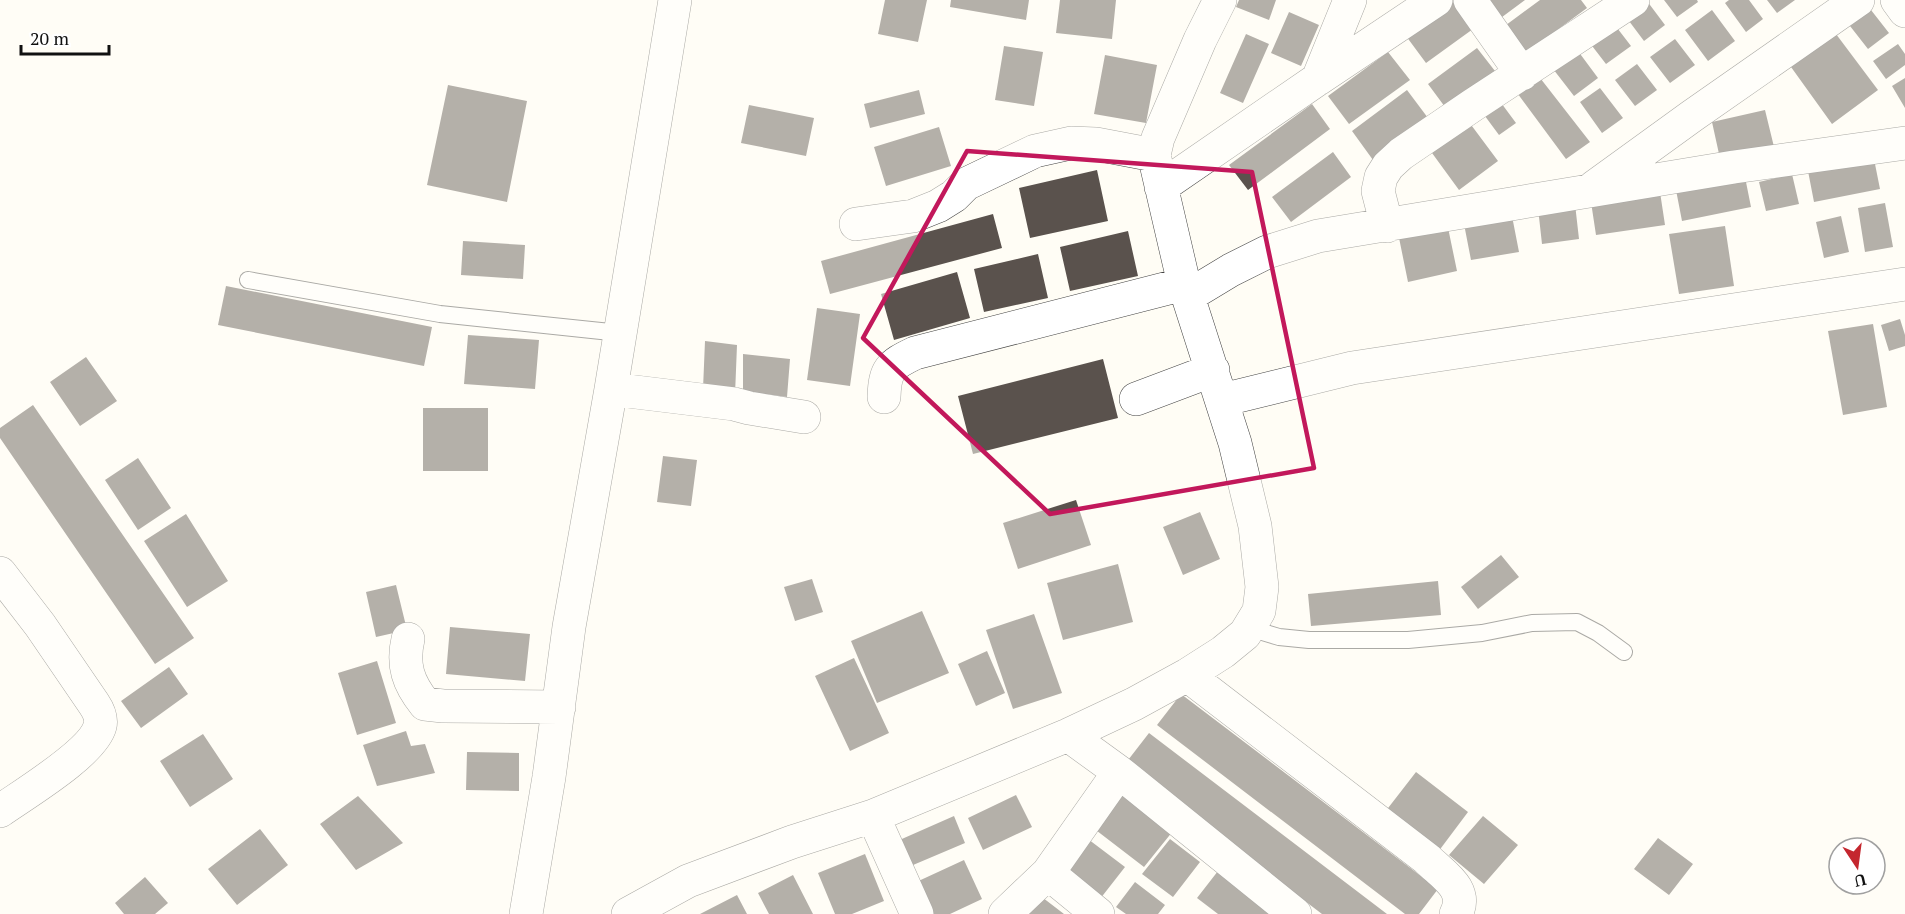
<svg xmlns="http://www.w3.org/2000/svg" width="1905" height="914" viewBox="0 0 1905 914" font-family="'PT Serif',serif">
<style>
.building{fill:#5a524d}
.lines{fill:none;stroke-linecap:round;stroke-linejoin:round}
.lane-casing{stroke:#444;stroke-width:18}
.street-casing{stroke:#444;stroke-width:34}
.lane{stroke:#fff;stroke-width:16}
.street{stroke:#fff;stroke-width:33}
.marked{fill:none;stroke:#c2185b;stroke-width:4.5;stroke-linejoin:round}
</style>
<rect width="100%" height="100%" fill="#fffdf5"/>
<!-- building -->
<path class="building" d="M885,0H927L918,42L878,34Z
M951,0H1029L1026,20L950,7Z
M1060,0H1116L1112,39L1056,33Z
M1239,0H1276L1269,20L1236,7Z
M1478,0H1525L1494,23Z
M1540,0H1581L1587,8L1522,56L1502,28Z
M1664,0H1697L1698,2L1677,17Z
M1729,0H1749L1763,19L1746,32L1725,3Z
M1767,0H1795L1777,13Z
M1647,1L1665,25L1644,41L1626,17Z
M1453,2L1473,29L1426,63L1406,36Z
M1712,10L1735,41L1708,61L1685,30Z
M1871,10L1889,33L1868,49L1850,26Z
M1289,12L1319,25L1301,66L1271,53Z
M1611,20L1631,46L1606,64L1586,38Z
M1246,34L1269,44L1243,103L1220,93Z
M1836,34L1878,90L1832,124L1791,67Z
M1675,39L1695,65L1670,83L1650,57Z
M1898,44L1905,54V65L1886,79L1873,61Z
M1004,46L1043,52L1034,106L995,100Z
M1575,47L1598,78L1574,96L1550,65Z
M1477,48L1495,71L1445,107L1428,84Z
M1388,52L1410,80L1349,124L1328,96Z
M1105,55L1157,65L1146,123L1094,114Z
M1637,64L1657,90L1635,106L1615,80Z
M1537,74L1590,142L1566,159L1515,90Z
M1905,78V108L1892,86Z
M448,85L527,101L507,202L427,185Z
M1600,88L1623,118L1602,133L1580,102Z
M919,90L925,114L870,128L864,104Z
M1407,90L1428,118L1373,160L1352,131Z
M1496,96L1516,123L1499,135L1479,108Z
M1312,104L1330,129L1248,190L1229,165Z
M749,105L814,118L806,156L741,143Z
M1765,110L1775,151L1721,163L1712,122Z
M1463,114L1498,161L1459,190L1424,142Z
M939,127L951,166L886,186L874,147Z
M1333,152L1351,177L1291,222L1272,197Z
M1874,159L1880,189L1814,202L1808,171Z
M1097,170L1108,221L1030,238L1019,188Z
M1792,174L1799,204L1766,211L1759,182Z
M1745,177L1751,207L1682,221L1676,190Z
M1660,192L1665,225L1596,235L1591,202Z
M1885,203L1893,247L1865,252L1858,208Z
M1575,204L1579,239L1542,244L1538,208Z
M993,214L1002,248L830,294L821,261Z
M1512,216L1519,252L1471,260L1464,224Z
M1841,216L1849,252L1824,258L1816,222Z
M1446,218L1457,271L1408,282L1397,228Z
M1725,226L1734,286L1679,294L1669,234Z
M1128,231L1138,276L1070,291L1060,247Z
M463,241L525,245L523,279L461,275Z
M1038,254L1048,298L984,312L974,269Z
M957,272L970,318L894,340L881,294Z
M226,286L432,327L424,366L218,325Z
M817,308L860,314L850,386L807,380Z
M1900,319L1905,335V346L1889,351L1881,325Z
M1873,324L1887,407L1843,415L1828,331Z
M468,335L539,340L535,389L464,384Z
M705,341L737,345L735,395L703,389Z
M743,354L790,359L787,397L743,391Z
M86,357L117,401L80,426L50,382Z
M1103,359L1118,418L973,454L958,396Z
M33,405L194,638L155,664L0,438V428Z
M423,408H488V471H423Z
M663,456L697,460L691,506L657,502Z
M138,458L171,508L138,530L105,480Z
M1076,500L1091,545L1018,569L1003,523Z
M1200,512L1220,559L1183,575L1163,527Z
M186,514L228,581L187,607L144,541Z
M1501,555L1519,577L1478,609L1461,587Z
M1118,564L1133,622L1063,640L1047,583Z
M812,579L823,612L795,621L784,587Z
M1438,581L1441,615L1311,626L1308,594Z
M396,585L407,630L376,637L366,592Z
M922,611L949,673L877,703L851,641Z
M1034,614L1062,693L1013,709L986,630Z
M450,627L530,634L525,681L446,674Z
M987,651L1005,693L976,706L958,664Z
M854,658L889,733L850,751L815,676Z
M377,661L396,723L357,735L338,673Z
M169,667L188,694L141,728L121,701Z
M1181,694L1438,889L1419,914H1405L1157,725Z
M406,731L411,746L425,744L435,773L377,786L363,745Z
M1149,733L1387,914H1322L1125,764Z
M203,734L233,779L190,807L160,761Z
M467,752L519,753V791L466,790Z
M1416,772L1468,812L1438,852L1385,812Z
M1117,787L1173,831L1144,867L1088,824Z
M1016,795L1032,827L983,850L968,818Z
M358,796L403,843L356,870L320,824Z
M954,816L965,843L906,868L895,842Z
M1483,816L1518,845L1484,884L1449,855Z
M260,829L288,865L237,905L208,869Z
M1080,833L1125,867L1100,899L1056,865Z
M1658,838L1693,864L1669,895L1634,869Z
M1170,839L1200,862L1173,897L1142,874Z
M865,854L884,901L852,914H835L818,873Z
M964,860L982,899L950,914H925L912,884Z
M1218,871L1274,914H1218L1197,898Z
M793,875L813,914H769L758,893Z
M145,877L168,903L155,914H124L115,903Z
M1135,882L1165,905L1158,914H1126L1116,907Z
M1034,891L1064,914H1016Z
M737,895L747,914H700Z"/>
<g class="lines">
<defs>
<path id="lane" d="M248,280L440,314L620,333
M1249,628L1279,637L1309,640H1408L1482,633L1532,623L1577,622L1598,633L1624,652"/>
<path id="street" d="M1470,0L1522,74
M1897,0L1905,11
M1318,79L1436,0
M1161,187L1318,79L1350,0
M1594,187L1692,116L1858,0
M856,224L913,216L938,206L954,196L966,184L1035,151L1071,143L1096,144L1154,155
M1387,226L1378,191L1381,177L1388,166L1401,154L1473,105L1633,0
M1188,296L1231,270L1267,252L1318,236L1734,167L1905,143
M611,389L734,404L749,408L804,417
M884,397C885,369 890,365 915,353L1184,284
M1136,399L1213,370
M1222,400L1352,368L1905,284
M0,573L40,625L94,704C98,710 102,718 100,726C93,753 24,794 0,811
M408,639C402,665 408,683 425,704L443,706L559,707
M1187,675L1427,859C1443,875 1469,889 1456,914
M1068,735L1119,772L1295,914
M873,816L917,914
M1048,873L1098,914
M526,914L549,777L569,627L611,389L675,0
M628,914L688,881L792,842L873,816L1068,735L1134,704L1187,675L1223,652L1245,634L1259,611L1262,587L1255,526L1235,443L1184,284L1154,155L1158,138L1200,40L1220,0
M1005,914L1048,873L1119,772"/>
</defs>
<!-- lane casing -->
<use href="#lane" class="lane-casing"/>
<!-- street casing -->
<use href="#street" class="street-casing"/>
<!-- lane -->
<use href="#lane" class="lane"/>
<!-- street -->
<use href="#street" class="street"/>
</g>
<!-- marked area -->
<path d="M0 0H1905V914H0ZM967,151L1252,172L1314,468L1050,514L863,338Z" fill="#fffdf5" fill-opacity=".55" fill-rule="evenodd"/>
<path class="marked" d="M967,151L1252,172L1314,468L1050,514L863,338Z"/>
<!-- north arrow -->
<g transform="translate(1857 866) rotate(167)"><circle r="28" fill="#ffffff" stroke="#a0a0a0" stroke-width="1.5"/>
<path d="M0-4.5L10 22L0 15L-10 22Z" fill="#c4262e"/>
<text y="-9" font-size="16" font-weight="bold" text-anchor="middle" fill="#111111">U</text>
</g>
<!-- scale -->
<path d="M21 45v9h88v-9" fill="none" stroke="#111111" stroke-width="3"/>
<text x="30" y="45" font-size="18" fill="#111111" stroke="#ffffff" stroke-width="4.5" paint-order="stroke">20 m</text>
</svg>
